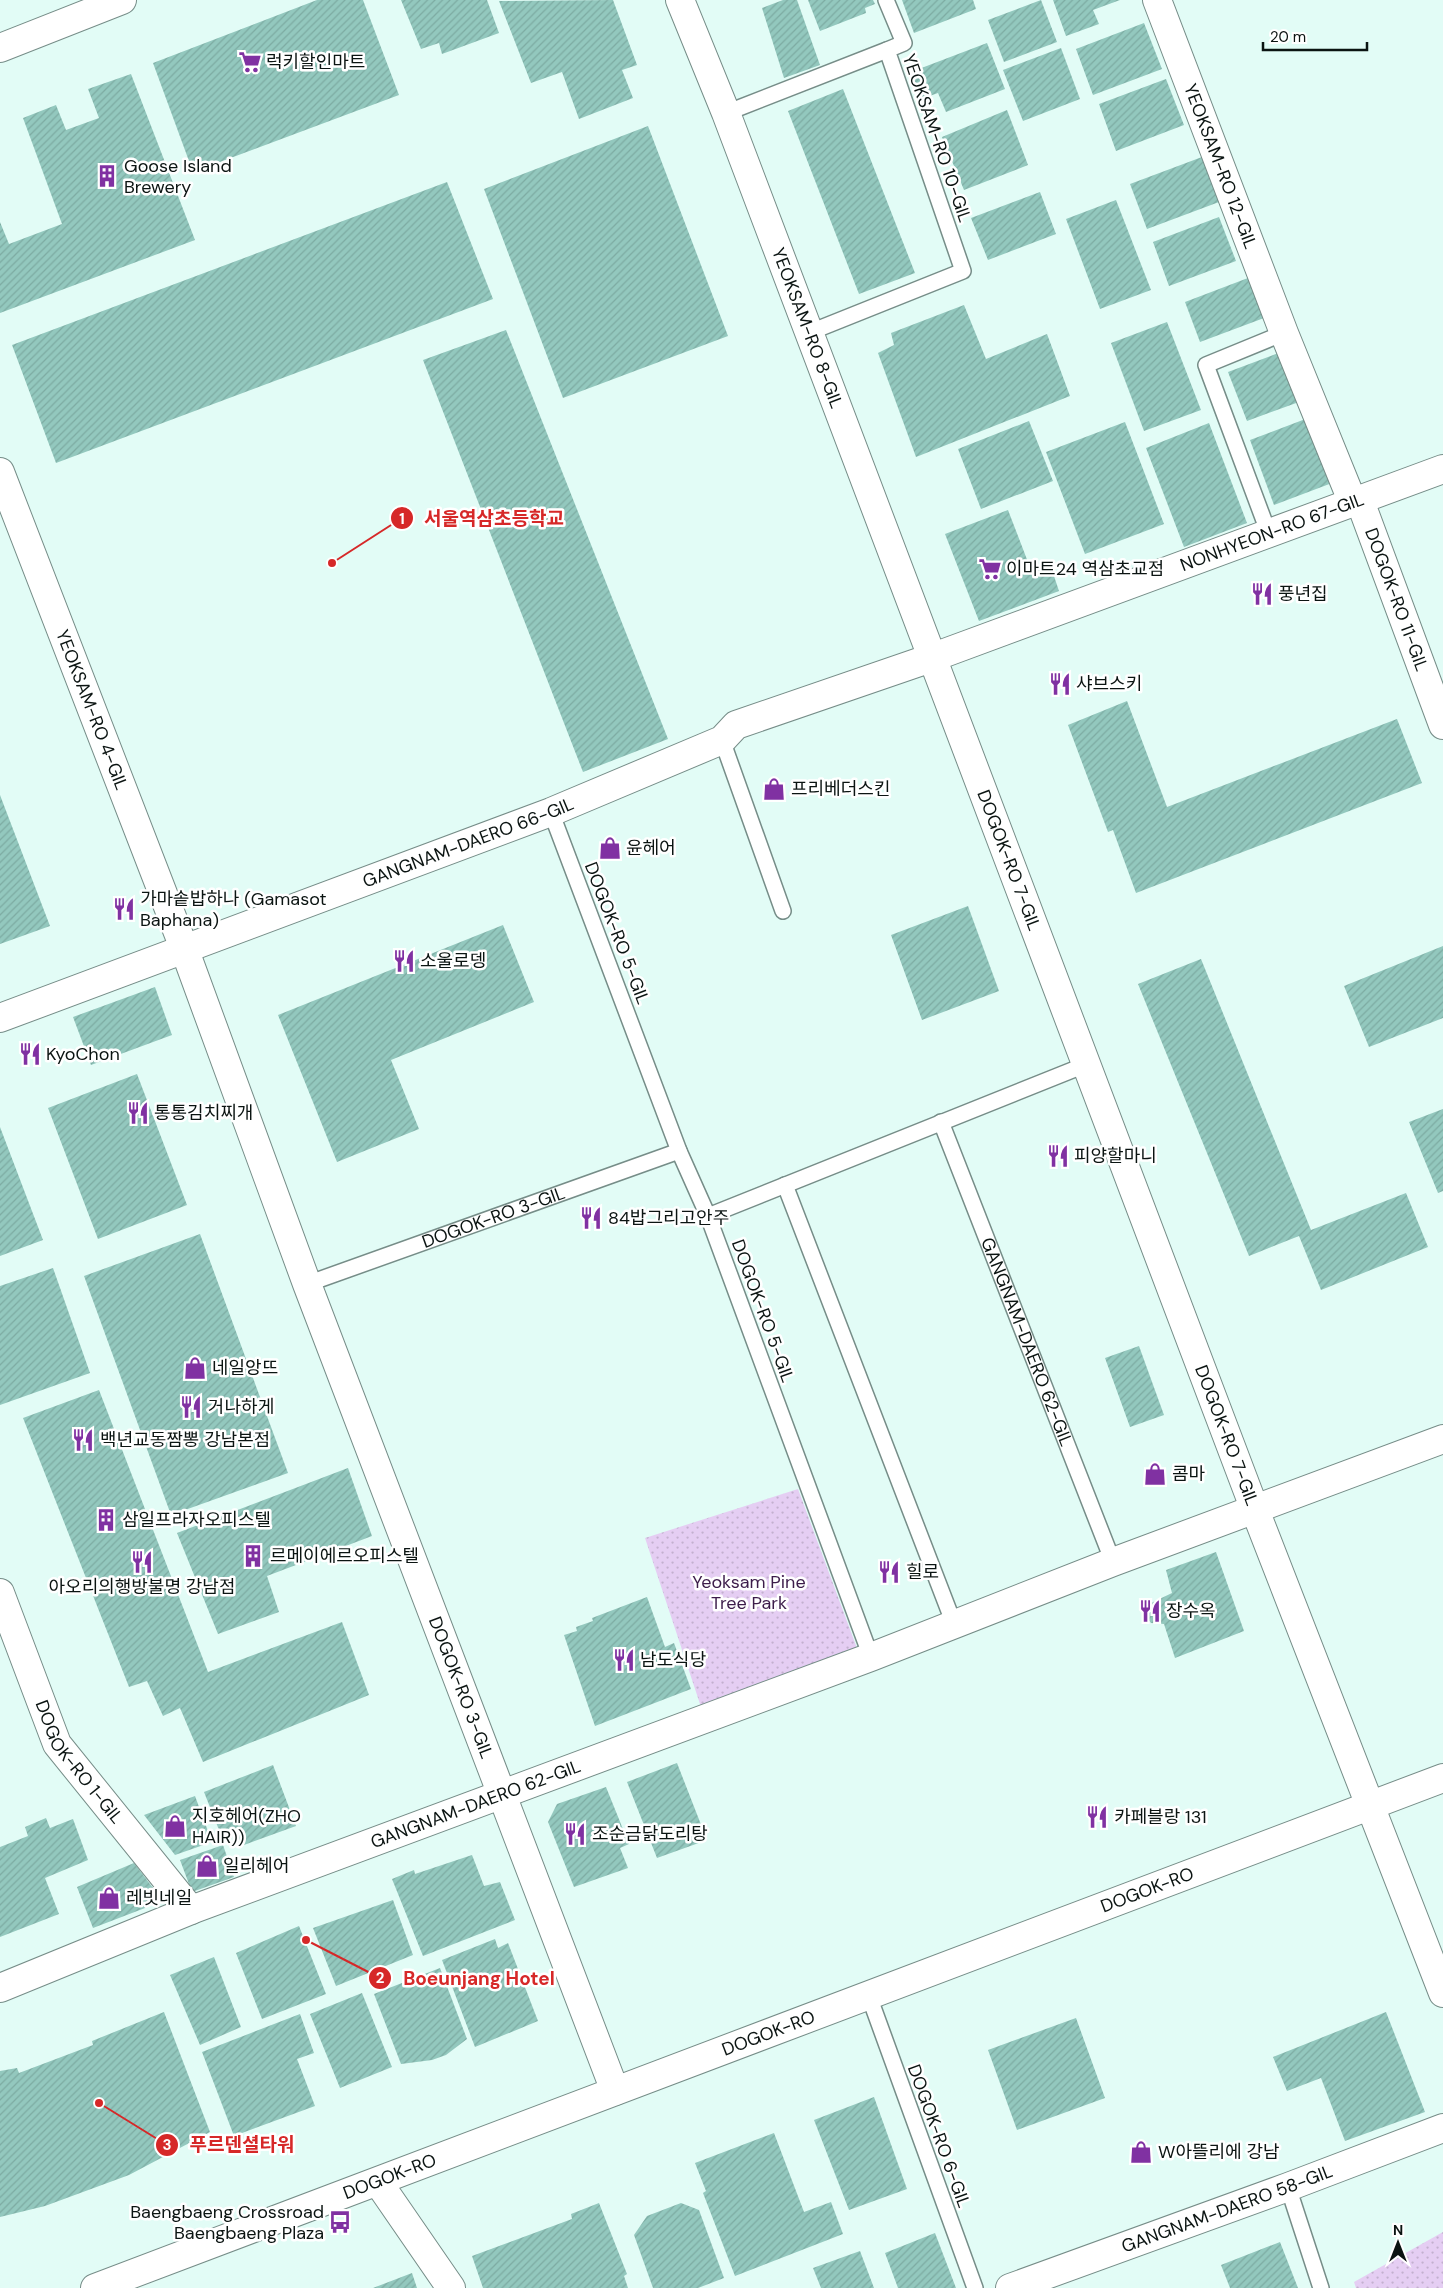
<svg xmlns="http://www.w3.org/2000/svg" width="1443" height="2288" viewBox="0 0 1443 2288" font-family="'DM Sans','Noto Sans KR',sans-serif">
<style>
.park{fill:url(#park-dots)}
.building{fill:url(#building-hatch)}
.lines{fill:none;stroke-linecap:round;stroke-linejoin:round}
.service-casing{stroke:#768d88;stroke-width:18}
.minor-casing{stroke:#768d88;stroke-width:30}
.secondary-casing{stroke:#768d88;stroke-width:30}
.service{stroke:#fff;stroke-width:15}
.minor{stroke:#fff;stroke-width:28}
.secondary{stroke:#fff;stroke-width:28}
.labels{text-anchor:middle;stroke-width:5;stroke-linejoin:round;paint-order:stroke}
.poi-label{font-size:18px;fill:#0b1412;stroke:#fff;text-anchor:start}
.street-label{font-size:18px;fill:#0b1412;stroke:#fff}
.park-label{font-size:18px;fill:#3c1c4a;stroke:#fff}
.leader{fill:none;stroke:#d62828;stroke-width:2}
.callout-dot{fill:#d62828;stroke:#fff;stroke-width:2}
.mark-label{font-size:15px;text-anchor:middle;font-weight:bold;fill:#fff}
.callout-label{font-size:19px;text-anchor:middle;font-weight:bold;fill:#d62828;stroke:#fff;stroke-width:5;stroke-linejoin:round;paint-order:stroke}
</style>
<defs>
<pattern id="park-dots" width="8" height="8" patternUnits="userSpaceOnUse" patternTransform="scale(1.25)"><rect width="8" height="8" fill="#e5cef3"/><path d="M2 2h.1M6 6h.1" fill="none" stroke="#c3b0cf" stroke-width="1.8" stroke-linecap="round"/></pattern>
<pattern id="building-hatch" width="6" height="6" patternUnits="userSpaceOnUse" patternTransform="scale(1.25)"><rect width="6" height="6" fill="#93c8be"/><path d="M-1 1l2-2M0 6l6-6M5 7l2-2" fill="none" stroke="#7daba2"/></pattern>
</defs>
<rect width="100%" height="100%" fill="#e2fcf6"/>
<!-- park -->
<path class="park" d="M798,1489L858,1651L701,1707L645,1538Z
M1443,2232V2288H1356L1354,2282Z"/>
<!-- building -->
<path class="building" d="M317,0H363L399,95L193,172L153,63Z
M401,0H487L499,33L442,54L439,43L421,49Z
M613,0L637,65L622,70L633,98L579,119L562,72L531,83L499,1Z
M783,0H797L820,65L784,78L762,8Z
M808,0H873L875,4L865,8L866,13L820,31Z
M902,0H973L976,9L914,33Z
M1041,0L1057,42L1004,62L988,20Z
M1053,0H1120L1093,10L1099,24L1066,36Z
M1144,23L1162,69L1093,95L1076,49Z
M987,43L1005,89L946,112L938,93L921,99L911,72Z
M1061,48L1080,99L1023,121L1003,70Z
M131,74L195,240L0,313V222L9,244L62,224L23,118L56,105L66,130L99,118L88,89Z
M1166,79L1184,125L1116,151L1099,104Z
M843,89L915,273L859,294L788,111Z
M1007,110L1028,165L964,190L942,137Z
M648,126L728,336L563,398L484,189Z
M1202,157L1219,202L1147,229L1130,184Z
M447,182L493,299L56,463L12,345Z
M1040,192L1056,234L988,260L971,218Z
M1116,200L1151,290L1100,309L1066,219Z
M1219,217L1236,261L1169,286L1153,242Z
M1248,278L1264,318L1200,342L1185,302Z
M964,305L986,359L1047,334L1070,396L916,457L878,353L894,345L891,333Z
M1167,322L1201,410L1144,431L1111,343Z
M506,330L668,739L583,772L423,360Z
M1281,352L1299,402L1247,421L1228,372Z
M1308,418L1332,483L1274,505L1250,440Z
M1029,421L1053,481L981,509L958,449Z
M1125,422L1164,524L1085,554L1046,452Z
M1209,423L1247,523L1184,547L1146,448Z
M1008,510L1031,570L1050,564L1059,591L979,621L945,534Z
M1127,701L1167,807L1397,719L1422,783L1136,893L1113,830L1108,832L1068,725Z
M0,795L50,926L0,944Z
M968,906L999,991L922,1020L891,935Z
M503,925L534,1002L391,1060L419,1129L337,1162L278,1015Z
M1443,946V1018L1369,1047L1344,986Z
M1201,959L1311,1230L1406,1193L1428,1247L1321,1290L1299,1236L1249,1256L1138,984Z
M155,987L172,1035L91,1065L73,1017Z
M137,1074L187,1205L98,1239L48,1108Z
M1443,1109V1191L1438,1193L1409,1122Z
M0,1127L43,1240L0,1256Z
M200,1234L288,1473L171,1515L84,1276Z
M53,1268L90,1373L0,1405V1286Z
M1139,1346L1164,1415L1130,1427L1105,1358Z
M99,1390L208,1672L342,1622L369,1695L203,1762L180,1708L163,1716L147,1681L129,1687L23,1418Z
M348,1468L372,1536L267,1576L279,1612L218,1634L177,1533Z
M1216,1552L1244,1631L1175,1658L1164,1624L1151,1623L1145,1616L1149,1604L1172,1593L1166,1570Z
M647,1597L665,1647L674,1643L691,1689L595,1726L564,1635L577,1631L576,1627L593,1621L592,1618Z
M677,1763L707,1840L657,1858L627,1782Z
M273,1765L296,1826L244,1845L238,1844L233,1830L221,1835L204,1792Z
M606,1787L629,1844L620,1848L628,1868L574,1887L548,1822L557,1804Z
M195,1796L212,1842L175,1855L144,1815Z
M46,1818L50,1828L73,1819L88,1860L45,1878L59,1914L0,1937V1847L28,1836L25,1827Z
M223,1845L234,1877L192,1892L180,1860Z
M472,1855L484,1886L500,1882L515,1920L423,1956L392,1879L414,1870L415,1874Z
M134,1863L153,1888L145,1908L93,1928L77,1887Z
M393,1900L413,1955L336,1986L313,1928Z
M299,1926L326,1994L262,2019L236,1953Z
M495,1939L498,1948L508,1943L538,2021L475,2047L442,1960Z
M214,1957L241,2027L200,2045L170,1975Z
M440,1968L467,2039L446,2055L432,2060L401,2064L374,1994Z
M362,1993L392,2067L340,2088L310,2014Z
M164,2012L210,2132L129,2175L45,2206L0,2217V2071L17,2068L19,2073L93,2045L92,2041Z
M1386,2012L1425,2112L1345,2141L1321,2078L1287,2091L1273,2057Z
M300,2014L314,2053L297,2059L315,2106L234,2136L202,2052Z
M1076,2018L1105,2098L1017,2130L988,2050Z
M874,2097L907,2189L849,2210L814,2120Z
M774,2133L804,2212L831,2202L843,2234L735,2276L703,2193L706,2191L695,2163Z
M599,2203L627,2274L624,2276L628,2288H483L472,2256L572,2219L571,2214Z
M681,2203L699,2210L724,2278L698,2288H653L634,2235L647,2216Z
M935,2233L956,2288H898L885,2253Z
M1280,2242L1298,2288H1230L1221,2265Z
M860,2251L874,2288H821L813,2268Z
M412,2273L417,2288H373Z"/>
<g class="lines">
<defs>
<g id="service">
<path d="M726,113L887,50"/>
<path d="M808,333L963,271L887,50L904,43L886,0"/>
<path d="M1269,534L1206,365L1284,333"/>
<path d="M722,740L783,911"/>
<path d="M551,812L679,1151L708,1216L871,1657"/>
<path id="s1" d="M941,1122L1113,1562"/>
<path d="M785,1185L954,1624"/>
<path d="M708,1216L1085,1065"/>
<path id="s2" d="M307,1284L679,1151"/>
<path d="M869,1996L975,2288"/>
<path d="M1288,2187L1321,2288"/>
</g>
<g id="minor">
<path id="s3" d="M680,0L726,113L1255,1510L1443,1993"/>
<path id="s4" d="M1157,0L1284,333L1353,503"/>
<path id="s5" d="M0,472L184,948L307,1284L615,2091"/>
<path id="s6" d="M1360,501L1443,725"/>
<path id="s7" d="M0,1018L551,812L722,740L736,725L931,658L1443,469"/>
<path id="s8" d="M0,1593L57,1744L191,1910"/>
<path id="s9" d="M0,1988L191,1910L871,1657L1113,1562L1443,1439"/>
<path d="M378,2182L451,2288"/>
<path id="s10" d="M1010,2288L1288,2187L1443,2128"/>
</g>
<g id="secondary">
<path d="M0,48L122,0"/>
<path id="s11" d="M95,2288L1443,1778"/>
</g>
</defs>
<!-- service casing -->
<use href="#service" class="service-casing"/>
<!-- minor casing -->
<use href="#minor" class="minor-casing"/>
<!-- secondary casing -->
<use href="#secondary" class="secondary-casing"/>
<!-- service -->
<use href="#service" class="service"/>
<!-- minor -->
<use href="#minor" class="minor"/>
<!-- secondary -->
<use href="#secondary" class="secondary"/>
</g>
<!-- icons -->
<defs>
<symbol id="supermarket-bare" viewBox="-9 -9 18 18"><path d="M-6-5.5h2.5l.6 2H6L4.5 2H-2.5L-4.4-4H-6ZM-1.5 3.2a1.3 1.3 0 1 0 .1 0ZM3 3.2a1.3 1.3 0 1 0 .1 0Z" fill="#8031a2" stroke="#fff" stroke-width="2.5" paint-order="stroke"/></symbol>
<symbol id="building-bare" viewBox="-9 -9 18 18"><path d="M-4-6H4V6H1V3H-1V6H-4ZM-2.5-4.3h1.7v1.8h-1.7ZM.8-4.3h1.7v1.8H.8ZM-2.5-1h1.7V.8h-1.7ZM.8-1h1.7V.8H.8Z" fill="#8031a2" stroke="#fff" stroke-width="2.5" paint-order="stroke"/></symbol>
<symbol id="restaurant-bare" viewBox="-9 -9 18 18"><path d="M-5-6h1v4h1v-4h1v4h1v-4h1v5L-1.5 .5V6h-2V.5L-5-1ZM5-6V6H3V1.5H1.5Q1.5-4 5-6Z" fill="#8031a2" stroke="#fff" stroke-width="2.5" paint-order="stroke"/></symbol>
<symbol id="shop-bare" viewBox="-9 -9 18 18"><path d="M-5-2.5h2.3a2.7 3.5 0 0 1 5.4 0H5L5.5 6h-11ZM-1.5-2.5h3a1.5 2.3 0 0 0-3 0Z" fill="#8031a2" stroke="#fff" stroke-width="2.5" paint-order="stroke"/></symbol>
<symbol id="bus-bare" viewBox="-9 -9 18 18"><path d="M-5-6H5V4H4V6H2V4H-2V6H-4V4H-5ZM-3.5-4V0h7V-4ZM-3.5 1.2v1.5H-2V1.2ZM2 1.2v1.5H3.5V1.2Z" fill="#8031a2" stroke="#fff" stroke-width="2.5" paint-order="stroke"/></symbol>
</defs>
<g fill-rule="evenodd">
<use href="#supermarket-bare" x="234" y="46" width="32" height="32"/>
<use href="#building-bare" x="91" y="160" width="32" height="32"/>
<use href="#supermarket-bare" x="974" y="553" width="32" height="32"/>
<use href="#restaurant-bare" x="1246" y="578" width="32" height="32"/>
<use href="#restaurant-bare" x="1044" y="668" width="32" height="32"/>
<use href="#shop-bare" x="758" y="773" width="32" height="32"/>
<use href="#shop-bare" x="594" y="832" width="32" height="32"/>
<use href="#restaurant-bare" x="108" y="893" width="32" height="32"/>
<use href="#restaurant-bare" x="388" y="945" width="32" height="32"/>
<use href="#restaurant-bare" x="14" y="1038" width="32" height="32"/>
<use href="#restaurant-bare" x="122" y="1097" width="32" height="32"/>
<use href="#restaurant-bare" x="1042" y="1140" width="32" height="32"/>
<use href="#restaurant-bare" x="575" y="1202" width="32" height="32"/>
<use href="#shop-bare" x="179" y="1352" width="32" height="32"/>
<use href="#restaurant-bare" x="175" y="1391" width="32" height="32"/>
<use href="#restaurant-bare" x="67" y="1424" width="32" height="32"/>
<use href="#shop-bare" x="1139" y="1458" width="32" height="32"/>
<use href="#building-bare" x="90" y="1504" width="32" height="32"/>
<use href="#building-bare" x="237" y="1540" width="32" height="32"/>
<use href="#restaurant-bare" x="126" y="1546" width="32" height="32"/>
<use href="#restaurant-bare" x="873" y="1556" width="32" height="32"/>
<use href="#restaurant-bare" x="1134" y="1595" width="32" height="32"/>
<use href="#restaurant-bare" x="608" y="1644" width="32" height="32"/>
<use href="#restaurant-bare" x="1081" y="1801" width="32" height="32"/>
<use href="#shop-bare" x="159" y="1810" width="32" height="32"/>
<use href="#restaurant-bare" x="559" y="1818" width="32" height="32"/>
<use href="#shop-bare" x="191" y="1850" width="32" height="32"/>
<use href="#shop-bare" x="93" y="1882" width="32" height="32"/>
<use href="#shop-bare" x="1125" y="2136" width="32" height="32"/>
<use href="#bus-bare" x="324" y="2206" width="32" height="32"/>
</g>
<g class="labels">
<!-- poi labels -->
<g class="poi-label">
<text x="266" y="68">럭키할인마트</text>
<text x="124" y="172">Goose Island<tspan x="124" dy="21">Brewery</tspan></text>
<text x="1006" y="575">이마트24 역삼초교점</text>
<text x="1278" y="600">풍년집</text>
<text x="1076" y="690">샤브스키</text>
<text x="791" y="795">프리베더스킨</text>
<text x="626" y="854">윤헤어</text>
<text x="140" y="905">가마솥밥하나 (Gamasot<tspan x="140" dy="21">Baphana)</tspan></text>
<text x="420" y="967">소울로뎅</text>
<text x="46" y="1060">KyoChon</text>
<text x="154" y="1119">통통김치찌개</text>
<text x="1074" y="1162">피양할마니</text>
<text x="608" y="1224">84밥그리고안주</text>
<text x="212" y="1374">네일앙뜨</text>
<text x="208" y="1413">거나하게</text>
<text x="100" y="1446">백년교동짬뽕 강남본점</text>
<text x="1172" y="1480">콤마</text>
<text x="122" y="1526">삼일프라자오피스텔</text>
<text x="270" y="1562">르메이에르오피스텔</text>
<text x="906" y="1578">힐로</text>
<text x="142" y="1593" text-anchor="middle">아오리의행방불명 강남점</text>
<text x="1166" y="1617">장수옥</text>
<text x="640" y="1666">남도식당</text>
<text x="192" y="1822">지호헤어(ZHO<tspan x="192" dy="21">HAIR))</tspan></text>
<text x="1114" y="1823">카페블랑 131</text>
<text x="592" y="1840">조순금닭도리탕</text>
<text x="223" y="1872">일리헤어</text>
<text x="126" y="1904">레빗네일</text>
<text x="1158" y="2158">W아뜰리에 강남</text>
<text x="324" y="2218" text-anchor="end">Baengbaeng Crossroad<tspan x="324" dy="21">Baengbaeng Plaza</tspan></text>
</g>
<!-- street labels -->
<g class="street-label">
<text transform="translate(937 138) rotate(71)" y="6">YEOKSAM-RO 10-GIL</text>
<text dy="6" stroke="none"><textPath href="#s4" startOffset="178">YEOKSAM-RO 12-GIL</textPath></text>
<text dy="6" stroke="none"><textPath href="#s3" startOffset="352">YEOKSAM-RO 8-GIL</textPath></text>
<text dy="6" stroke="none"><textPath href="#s7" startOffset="1364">NONHYEON-RO 67-GIL</textPath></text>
<text dy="6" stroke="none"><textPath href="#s6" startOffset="105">DOGOK-RO 11-GIL</textPath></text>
<text dy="6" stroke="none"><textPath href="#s5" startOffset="255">YEOKSAM-RO 4-GIL</textPath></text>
<text dy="6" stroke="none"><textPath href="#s7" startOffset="500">GANGNAM-DAERO 66-GIL</textPath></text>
<text dy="6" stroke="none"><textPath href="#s3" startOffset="921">DOGOK-RO 7-GIL</textPath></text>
<text transform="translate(617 933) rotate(69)" y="6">DOGOK-RO 5-GIL</text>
<text dy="6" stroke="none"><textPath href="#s2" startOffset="198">DOGOK-RO 3-GIL</textPath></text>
<text transform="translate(763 1311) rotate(70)" y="6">DOGOK-RO 5-GIL</text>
<text dy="6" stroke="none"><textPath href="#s1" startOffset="236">GANGNAM-DAERO 62-GIL</textPath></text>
<text dy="6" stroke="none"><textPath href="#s3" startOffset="1536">DOGOK-RO 7-GIL</textPath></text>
<text dy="6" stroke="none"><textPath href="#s5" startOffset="1300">DOGOK-RO 3-GIL</textPath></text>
<text dy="6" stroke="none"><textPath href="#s8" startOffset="188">DOGOK-RO 1-GIL</textPath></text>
<text dy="6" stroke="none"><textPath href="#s9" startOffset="510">GANGNAM-DAERO 62-GIL</textPath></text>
<text dy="6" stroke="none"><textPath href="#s11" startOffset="1125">DOGOK-RO</textPath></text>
<text dy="6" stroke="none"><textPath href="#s11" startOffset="720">DOGOK-RO</textPath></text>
<text transform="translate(939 2136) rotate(70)" y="6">DOGOK-RO 6-GIL</text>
<text dy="6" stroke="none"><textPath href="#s11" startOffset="315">DOGOK-RO</textPath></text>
<text dy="6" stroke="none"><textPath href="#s10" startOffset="231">GANGNAM-DAERO 58-GIL</textPath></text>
</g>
<!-- park labels -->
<g class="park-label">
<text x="749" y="1588">Yeoksam Pine<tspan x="749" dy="21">Tree Park</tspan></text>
</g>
</g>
<!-- callouts -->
<path class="leader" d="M332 563L402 518M306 1940L380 1978M99 2103L167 2145"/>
<g class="callout-dot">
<circle cx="332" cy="563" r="5"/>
<circle cx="306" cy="1940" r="5"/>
<circle cx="99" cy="2103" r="5"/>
<circle cx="402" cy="518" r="12"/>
<circle cx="380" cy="1978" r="12"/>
<circle cx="167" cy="2145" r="12"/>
</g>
<g class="mark-label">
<text x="402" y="524">1</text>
<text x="380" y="1983">2</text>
<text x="167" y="2150">3</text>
</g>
<g class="callout-label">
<text x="494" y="525">서울역삼초등학교</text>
<text x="479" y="1985">Boeunjang Hotel</text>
<text x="242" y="2151">푸르덴셜타워</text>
</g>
<!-- north arrow -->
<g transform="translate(1398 2243)" stroke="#ffffff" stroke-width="4" paint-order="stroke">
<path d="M0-4L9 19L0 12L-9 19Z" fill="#0b1412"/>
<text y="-8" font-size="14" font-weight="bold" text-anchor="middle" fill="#0b1412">N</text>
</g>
<!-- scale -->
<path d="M1263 42v8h104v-8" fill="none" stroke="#0b1412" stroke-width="2.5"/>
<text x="1270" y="42" font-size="15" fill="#0b1412" stroke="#ffffff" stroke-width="4" paint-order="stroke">20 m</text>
</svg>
